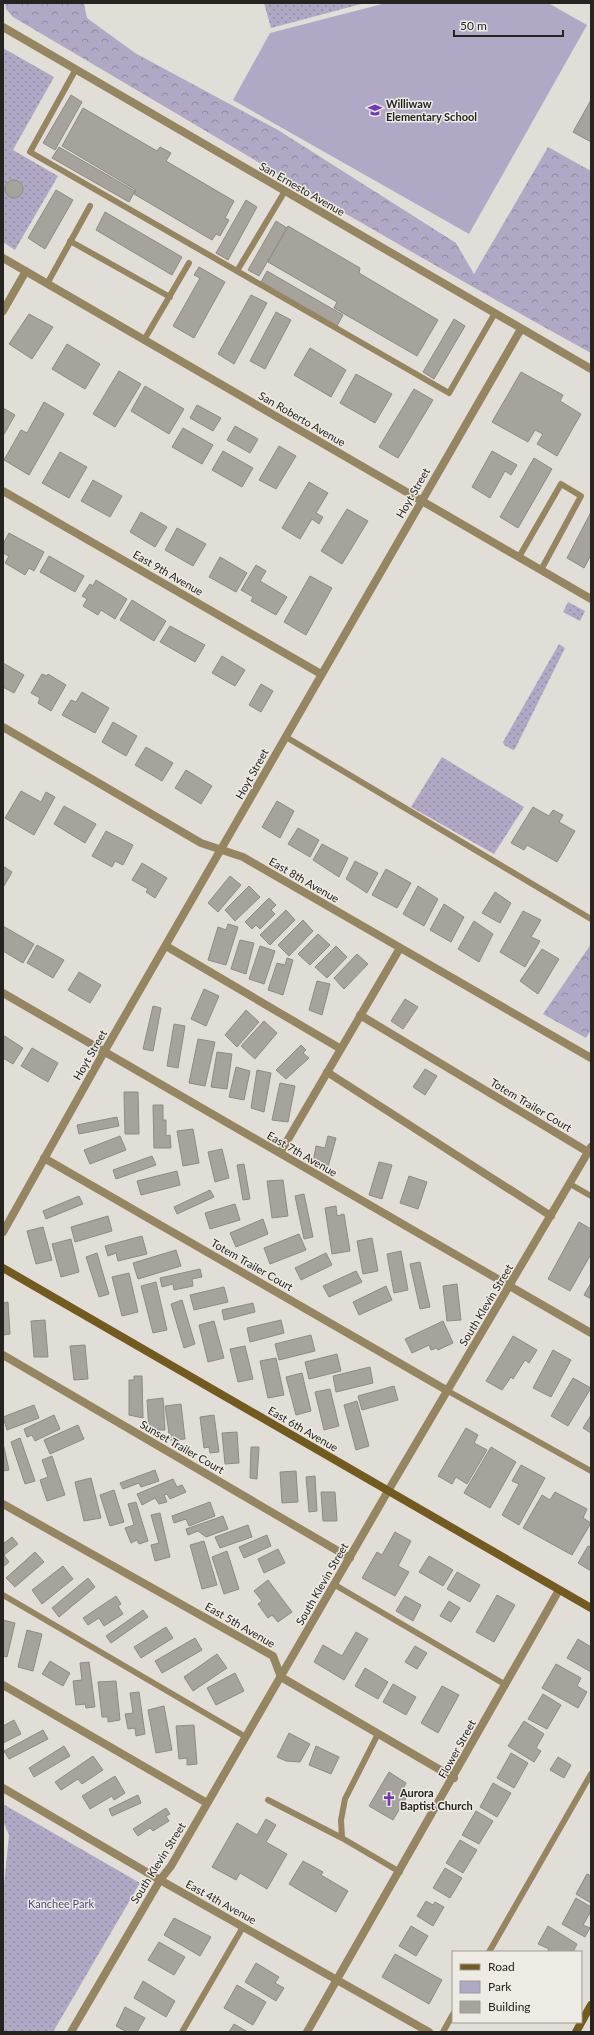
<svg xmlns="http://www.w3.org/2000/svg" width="594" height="2035" viewBox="0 0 594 2035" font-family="Lato,sans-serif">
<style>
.green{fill:url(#green-dots)}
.forest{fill:url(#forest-crowns)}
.pitch{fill:#b1a8c6}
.building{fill:#a6a39c;stroke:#8e8b84}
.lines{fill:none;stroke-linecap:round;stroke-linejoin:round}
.lane{stroke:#968561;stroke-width:6}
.street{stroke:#968561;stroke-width:8}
.secondary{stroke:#735a1f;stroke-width:8}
.labels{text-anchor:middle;stroke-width:3;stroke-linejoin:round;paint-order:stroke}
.poi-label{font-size:11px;font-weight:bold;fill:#252421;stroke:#eeebe4;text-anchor:start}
.street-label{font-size:11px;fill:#252421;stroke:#eeebe4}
.park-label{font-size:11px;fill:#57447b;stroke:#eeebe4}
</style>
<defs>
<pattern id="green-dots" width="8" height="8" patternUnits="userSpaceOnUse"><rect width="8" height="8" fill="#b1a8c6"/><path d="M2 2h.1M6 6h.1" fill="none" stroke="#9089a0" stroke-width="1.8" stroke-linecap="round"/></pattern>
<pattern id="forest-crowns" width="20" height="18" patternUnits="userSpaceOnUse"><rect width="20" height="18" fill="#b1a8c6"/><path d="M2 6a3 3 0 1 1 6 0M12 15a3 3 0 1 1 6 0" fill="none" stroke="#9089a0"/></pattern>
</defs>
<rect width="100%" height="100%" fill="#e1ded7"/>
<!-- green -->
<path class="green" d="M264,3H365L271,28Z
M3,48L54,77L13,150L58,176L15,250L3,242Z
M568,602L585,611L580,621L563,612Z
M559,644L565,648L515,749L513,750L504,745L503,742Z
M442,757L524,807L494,854L411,807Z
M3,1804L140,1883L53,2032H3V1895L9,1835L3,1821Z"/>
<!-- forest -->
<path class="forest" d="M5,3H84L87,18L135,53L278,130L456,243L474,274L548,147L591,171V353C396,246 205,130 13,17L6,9Z
M591,944V1030L586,1038L543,1014Z"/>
<!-- pitch -->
<path class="pitch" d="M386,3H548L587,25L469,234L233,100L270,33Z"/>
<!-- building -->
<path class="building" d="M71,95L82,102L55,150L43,143Z
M591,100V142L573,132Z
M83,108L157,151L160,147L171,153L166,161L234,201L225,218L229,220L220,236L216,234L212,240L134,194L136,190L62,146Z
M59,147L135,191L129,202L52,158Z
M5 189a9 9 0 1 1 18 0a9 9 0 1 1-18 0Z
M56,190L73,200L45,249L28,238Z
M246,200L257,207L228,260L216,253Z
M105,212L182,257L172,275L96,230Z
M276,221L287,228L259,276L248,270Z
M288,226L360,268L359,273L438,320L417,356L334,308L337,302L268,262Z
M199,267L225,282L194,338L173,326L200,278L194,275Z
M267,271L343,315L337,326L261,282Z
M251,295L267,303L234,364L218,354Z
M276,312L291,320L265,369L250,361Z
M29,314L53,327L32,359L9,344Z
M454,319L465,326L434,379L423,372Z
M67,344L100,364L85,389L52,369Z
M310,348L346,370L331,397L294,375Z
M119,371L141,384L115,427L93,414Z
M521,372L563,395L560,401L581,414L557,456L537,444L543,434L535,430L528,442L492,422Z
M356,374L392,394L375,423L340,403Z
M145,386L184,409L169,434L131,411Z
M414,389L433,400L398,458L379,447Z
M44,402L64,414L29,475L4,460L21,430L27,433Z
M197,405L221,418L213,431L190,418Z
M3,408L15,415L3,436Z
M235,426L258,439L250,453L227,440Z
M183,428L213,445L202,464L172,447Z
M279,446L296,456L276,489L259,480Z
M223,451L253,468L242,487L212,470Z
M492,451L517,465L511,475L505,471L490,498L472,487Z
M60,452L87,467L69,498L42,483Z
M534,458L552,469L518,528L500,517Z
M93,480L122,496L110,517L81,501Z
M309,482L328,493L316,513L323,517L319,524L312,519L300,539L282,528Z
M347,509L368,521L342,564L321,551Z
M141,512L167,527L155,547L130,532Z
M591,512V555L584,568L567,558Z
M177,528L206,544L193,566L165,550Z
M9,533L44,552L34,571L29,568L25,575L5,563L9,556L3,553V544Z
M49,556L84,576L75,592L40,572Z
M220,557L247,573L236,592L209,577Z
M256,565L266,571L260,581L287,597L276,615L251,601L253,597L241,590Z
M310,576L332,588L306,635L284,622Z
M96,580L127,599L115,619L101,610L98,615L83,606L87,599L82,596L90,584L93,586Z
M132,600L166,621L154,641L120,620Z
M170,626L205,645L195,662L160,642Z
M222,656L245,670L235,686L212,673Z
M3,663L24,675L14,693L3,687Z
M42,674L47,676L48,674L66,685L51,711L38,703L40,698L31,693Z
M261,684L273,691L261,712L249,705Z
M82,692L109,708L95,733L62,715L71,700L76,702Z
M113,722L137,736L126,756L102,742Z
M146,747L173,763L162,781L135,765Z
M186,770L212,786L201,804L175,788Z
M21,791L41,802L46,792L55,797L34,835L5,818Z
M277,801L294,811L280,838L262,827Z
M64,806L96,824L85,843L54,824Z
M533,807L549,816L553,810L563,815L559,822L575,831L557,862L527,845L524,850L511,843Z
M298,828L319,840L310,857L288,844Z
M106,831L133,845L123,865L115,861L112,867L92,856Z
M322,844L348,858L339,877L313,860Z
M355,861L378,873L367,893L346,879Z
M142,863L167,878L155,898L146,892L148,889L132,880Z
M3,866L12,872L4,886L3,885Z
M386,869L411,883L397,908L372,895Z
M230,876L241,885L218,912L208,903Z
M249,886L260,897L235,921L225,910Z
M418,886L438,899L424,926L403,914Z
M495,892L511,903L500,923L482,913Z
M269,898L276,905L271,910L275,914L260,929L256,925L252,929L245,922Z
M444,904L464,917L451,942L430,930Z
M286,910L295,920L270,945L260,935Z
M523,911L541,920L531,937L540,941L525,967L500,952Z
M303,920L313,931L289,956L278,945Z
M474,921L493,934L479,962L458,949Z
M228,924L238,927L226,965L208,960L218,927L226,930Z
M3,926L34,944L23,963L3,951Z
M318,934L330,945L310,965L298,954Z
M240,940L254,943L246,974L231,969Z
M37,945L64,960L53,978L27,963Z
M260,946L275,951L264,984L249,979Z
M336,946L347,957L327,978L315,967Z
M542,949L559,959L538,994L520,981Z
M357,954L368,964L344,989L334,978Z
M287,958L293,960L283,995L268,990L277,963L285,965Z
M79,972L101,985L90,1003L68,990Z
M317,981L330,984L322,1015L309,1010Z
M204,989L219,996L206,1026L191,1019Z
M405,999L418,1007L403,1029L391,1021Z
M153,1006L161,1008L153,1051L143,1049Z
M246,1010L259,1022L237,1047L225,1035Z
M264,1021L277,1033L255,1059L241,1046Z
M174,1024L185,1026L178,1068L167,1066Z
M3,1035L23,1048L13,1064L3,1058Z
M198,1039L215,1042L205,1086L189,1083Z
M301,1045L306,1050L303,1053L309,1058L286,1079L276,1070Z
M32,1048L58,1063L48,1082L21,1066Z
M217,1052L232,1054L227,1089L211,1087Z
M236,1067L250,1071L244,1100L229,1097Z
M425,1069L437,1076L425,1095L413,1087Z
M257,1070L271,1073L264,1112L251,1108Z
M280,1083L295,1086L288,1122L272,1120Z
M124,1092H138L139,1134H125Z
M153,1105H163V1120H166V1136L170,1135L171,1148H154Z
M117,1117L119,1126L79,1134L77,1125Z
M193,1129L199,1163L183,1166L177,1131Z
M120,1136L126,1150L90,1164L84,1150Z
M328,1136L336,1138L328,1167L313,1162L316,1146L325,1148Z
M222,1149L229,1178L215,1182L208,1152Z
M152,1156L156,1165L116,1179L113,1170Z
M379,1162L392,1165L382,1199L369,1195Z
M244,1164L250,1199L243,1200L237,1165Z
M177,1171L180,1185L141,1195L137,1181Z
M409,1176L427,1182L418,1209L400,1203Z
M283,1180L288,1216L272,1218L267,1181Z
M210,1190L214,1197L177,1214L174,1207Z
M304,1194L313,1237L304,1239L295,1196Z
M79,1196L83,1204L46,1219L43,1211Z
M235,1204L240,1220L210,1229L205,1213Z
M336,1206L337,1216L344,1214L350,1251L332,1254L325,1208Z
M108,1216L112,1231L75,1242L71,1227Z
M263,1219L268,1234L236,1247L230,1233Z
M579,1222L591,1229V1254L570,1291L548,1279Z
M43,1227L52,1260L36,1264L27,1231Z
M299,1234L306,1250L270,1264L264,1248Z
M142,1236L147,1254L118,1261L116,1253L108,1256L105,1246Z
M372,1238L378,1271L363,1274L357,1241Z
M71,1239L79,1272L61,1277L52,1244Z
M176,1250L181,1266L138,1279L133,1263Z
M401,1251L408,1290L394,1293L387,1254Z
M97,1253L109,1294L99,1297L86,1257Z
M326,1253L332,1265L301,1280L295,1268Z
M420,1262L430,1307L420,1309L410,1264Z
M200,1269L202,1277L192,1279L193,1286L174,1290L173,1284L162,1287L160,1278Z
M356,1271L362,1282L329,1297L323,1286Z
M129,1273L138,1312L122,1316L112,1277Z
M156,1282L167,1330L153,1333L141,1286Z
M591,1283V1299L584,1295Z
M457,1284L461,1320L447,1321L443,1286Z
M386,1286L392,1300L359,1315L353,1302Z
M224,1287L228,1302L194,1310L190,1295Z
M182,1300L195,1344L184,1348L171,1304Z
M8,1302L10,1334L3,1335V1303Z
M253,1303L255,1312L224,1320L222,1310Z
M45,1320L48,1357H34L31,1321Z
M281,1320L284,1333L250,1342L247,1328Z
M214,1321L224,1358L208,1362L199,1325Z
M443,1321L453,1343L438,1350L437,1348L431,1350L429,1345L412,1353L405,1339Z
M311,1335L315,1351L279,1360L275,1344Z
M513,1336L537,1350L529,1363L525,1360L513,1379L511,1377L502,1390L486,1381Z
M85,1345L88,1379L74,1380L70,1346Z
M245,1346L253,1379L238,1382L230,1349Z
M553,1350L571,1360L551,1397L533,1388Z
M337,1354L341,1371L309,1379L305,1362Z
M276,1358L284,1395L268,1398L260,1361Z
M370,1367L373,1383L336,1392L333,1376Z
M302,1373L311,1411L296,1415L286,1377Z
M134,1376H142L143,1418L129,1415V1380H134Z
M573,1378L591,1388L568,1426L551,1416Z
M394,1386L398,1400L362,1410L358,1396Z
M330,1389L339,1426L324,1430L315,1392Z
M163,1398L165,1430H149L147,1400Z
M357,1401L369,1446L356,1450L344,1405Z
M181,1404L185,1439L170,1440L165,1406Z
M34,1405L39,1418L7,1430L3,1417Z
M54,1415L60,1429L35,1441L32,1435L27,1437L24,1429Z
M214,1415L219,1452L210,1453L209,1447L204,1448L200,1417Z
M591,1415V1433L583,1428Z
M78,1425L84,1439L50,1454L44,1440Z
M466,1428L478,1435L474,1443L487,1450L467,1484L456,1477L452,1484L438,1476Z
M237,1432L239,1463L225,1464L222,1433Z
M20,1438L35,1481L25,1484L11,1442Z
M3,1443L9,1470L3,1471Z
M251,1447H259L257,1479L250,1478Z
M491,1447L516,1462L490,1508L464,1493Z
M52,1456L65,1495L47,1501L40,1480L48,1477L42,1460Z
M521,1465L545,1478L519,1525L502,1515L519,1484L512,1481Z
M155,1470L159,1481L141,1487L139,1483L123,1489L120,1483Z
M296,1471L298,1502L282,1503L280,1472Z
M315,1476L317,1511L309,1512L306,1477Z
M91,1478L101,1518L84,1521L75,1482Z
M173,1479L177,1487L182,1485L186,1492L170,1499L167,1494L164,1495L167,1502L159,1504L155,1498L142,1505L137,1494Z
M114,1490L124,1522L110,1526L100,1495Z
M321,1492H335L337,1521H323Z
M555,1492L587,1509L583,1518L591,1523L572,1555L523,1528L542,1495L550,1500Z
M136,1502L148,1541L139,1544L137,1540L131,1543L125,1528L134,1525L128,1504Z
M210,1502L215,1516L189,1526L186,1519L174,1523L172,1516Z
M160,1513L170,1557L155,1561L151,1545L159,1543L151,1515Z
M223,1516L228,1529L206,1537L198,1531L188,1535L186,1529Z
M248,1525L252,1537L220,1548L215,1537Z
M395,1532L411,1541L398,1566L409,1572L395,1596L362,1578L377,1552L382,1555Z
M267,1535L271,1546L244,1558L239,1547Z
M12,1537L18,1544L4,1555L9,1562L3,1567V1544Z
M204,1541L217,1585L202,1589L190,1545Z
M588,1546L591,1547V1571L578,1563Z
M278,1549L285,1563L264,1573L258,1559Z
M227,1551L239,1589L224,1594L212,1557Z
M35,1552L44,1562L15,1587L6,1578Z
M429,1556L453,1570L443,1586L419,1572Z
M63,1566L73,1579L42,1604L32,1590Z
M457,1572L480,1585L470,1602L447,1589Z
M88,1578L95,1587L59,1617L52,1608Z
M268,1580L292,1612L278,1622L272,1615L268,1618L258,1604L262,1601L254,1591Z
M497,1595L515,1605L494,1642L476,1632Z
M116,1596L121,1604L118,1606L123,1614L104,1626L99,1618L88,1625L83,1618Z
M405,1596L421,1605L413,1621L396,1611Z
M449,1601L460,1608L451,1622L440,1616Z
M143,1610L148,1617L111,1643L106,1636Z
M3,1620L15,1623L7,1657L3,1656Z
M166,1627L173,1638L141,1658L134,1647Z
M27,1630L42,1634L33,1671L18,1667Z
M356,1632L368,1639L344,1680L314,1662L323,1645L342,1656Z
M195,1638L202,1650L162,1673L155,1661Z
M578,1639L591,1647V1672L567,1658Z
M415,1646L427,1653L417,1669L405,1662Z
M217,1654L227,1668L193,1691L184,1677Z
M50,1661L70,1673L63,1686L42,1674Z
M89,1662L95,1707L86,1708L85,1704L76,1705L73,1681L82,1680L80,1663Z
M556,1664L581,1678L577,1686L587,1692L578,1708L542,1688Z
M365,1668L388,1682L378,1699L355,1686Z
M235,1673L244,1691L216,1705L207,1688Z
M116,1681L120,1720L108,1722V1717H102L98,1682Z
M393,1684L416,1697L406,1715L383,1702Z
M442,1686L459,1695L438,1733L421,1723Z
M139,1692L145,1734L136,1736L135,1728L128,1729L125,1714L133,1713L130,1693Z
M543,1694L561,1705L547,1729L528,1719Z
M164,1706L172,1750L156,1753L148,1710Z
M14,1720L21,1734L3,1743V1726Z
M524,1721L544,1734L536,1748L541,1751L534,1762L508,1746Z
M194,1725L197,1764L187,1765V1758L179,1759L176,1726Z
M43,1730L48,1739L9,1759L4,1751Z
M289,1733L310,1744L300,1762L286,1761L277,1757Z
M64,1746L70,1756L34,1777L29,1768Z
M316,1746L339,1757L331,1774L309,1765Z
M511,1753L528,1763L514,1788L497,1778Z
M93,1756L103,1770L82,1784L78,1779L61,1790L55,1782Z
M558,1757L571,1765L564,1778L550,1770Z
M389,1772L406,1783L403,1789L409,1793L393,1820L369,1806Z
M115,1776L125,1793L114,1800L112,1796L90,1809L82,1796Z
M493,1783L511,1793L497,1817L480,1807Z
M138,1795L141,1803L112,1816L109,1809Z
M166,1808L170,1814L166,1816L169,1821L153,1831L150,1828L138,1836L133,1829Z
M476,1811L493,1821L479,1844L462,1835Z
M266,1819L276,1825L266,1842L287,1854L267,1889L240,1873L236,1880L212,1867L237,1823L257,1835Z
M460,1840L477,1850L463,1873L446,1863Z
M303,1861L323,1872L321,1875L348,1891L336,1912L289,1884Z
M445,1868L462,1878L450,1898L433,1888Z
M587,1874L591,1876V1903L576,1894Z
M576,1898L591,1907V1911L583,1925L590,1928L585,1937L562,1924Z
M426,1901L433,1905L435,1902L444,1907L433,1926L417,1916Z
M174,1918L211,1937L200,1956L164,1935Z
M411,1926L428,1936L416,1956L399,1946Z
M548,1926L577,1944L573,1952H547L549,1949L538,1944Z
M159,1942L185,1957L174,1975L148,1960Z
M395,1954L442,1980L429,2004L382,1977Z
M256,1963L279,1977L275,1983L284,1988L276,2001L245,1982Z
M143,1981L175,2001L166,2017L134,1998Z
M237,1985L266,2002L253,2025L224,2008Z
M125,2007L145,2018L137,2032H127L116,2026Z
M234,2024L248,2032H229Z"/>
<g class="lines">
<!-- lane -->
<path class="lane" d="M76,69L30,152L449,393L495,313
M70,241L170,297
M237,271L285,191
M47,284L90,206
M144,340L189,263
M519,557L561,484L581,496L541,570
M286,737L591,919
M570,1184L591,1196
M448,1391L591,1471
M335,1585L506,1685
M3,1595L246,1737
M378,1734L345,1799L341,1820L342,1838L400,1872
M268,1800L342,1838
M489,1952L591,1774
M182,2032L243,1927
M443,2032L453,2014"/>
<!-- street -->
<path class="street" d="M3,27L591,369
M3,258L591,599
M3,311L26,271
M3,491L321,674
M3,727L201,843L243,857L591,1058
M166,946L341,1049
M3,993L591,1333
M360,1015L588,1152
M327,1072L551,1216
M280,1153L400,948
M44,1158L448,1391
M3,1232L104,1052L521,329
M3,1355L350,1558
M3,1504L273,1656L281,1677L454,1778
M3,1685L207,1803
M3,1788L160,1880L429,2032
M71,2032L160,1880L171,1866L388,1491L591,1147
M307,2032L559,1590"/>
<!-- secondary -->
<path class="secondary" d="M3,1268L591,1608
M576,2032L591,2005"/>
</g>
<!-- icons -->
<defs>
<symbol id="school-bare" viewBox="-9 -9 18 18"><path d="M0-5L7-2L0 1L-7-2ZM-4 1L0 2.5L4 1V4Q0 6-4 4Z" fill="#6d3bb2" stroke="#eeebe4" stroke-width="2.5" paint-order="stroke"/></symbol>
<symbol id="church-bare" viewBox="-9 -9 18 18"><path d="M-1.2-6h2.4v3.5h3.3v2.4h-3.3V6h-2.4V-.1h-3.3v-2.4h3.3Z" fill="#6d3bb2" stroke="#eeebe4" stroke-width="2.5" paint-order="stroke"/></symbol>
</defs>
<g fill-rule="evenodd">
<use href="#school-bare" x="365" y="100" width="20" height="20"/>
<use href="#church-bare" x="379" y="1789" width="20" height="20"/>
</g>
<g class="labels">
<!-- poi labels -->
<g class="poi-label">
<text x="386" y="108">Williwaw<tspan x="386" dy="13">Elementary School</tspan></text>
<text x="400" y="1797">Aurora<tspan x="400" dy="13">Baptist Church</tspan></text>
</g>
<!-- street labels -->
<g class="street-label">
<text transform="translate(302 189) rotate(30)" y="4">San Ernesto Avenue</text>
<text transform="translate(302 419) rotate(30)" y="4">San Roberto Avenue</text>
<text transform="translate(413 493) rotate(-60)" y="4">Hoyt Street</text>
<text transform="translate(168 573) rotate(30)" y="4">East 9th Avenue</text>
<text transform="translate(252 774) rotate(-61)" y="4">Hoyt Street</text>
<text transform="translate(304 880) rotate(30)" y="4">East 8th Avenue</text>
<text transform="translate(90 1055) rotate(-60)" y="4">Hoyt Street</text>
<text transform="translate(531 1105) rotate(31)" y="4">Totem Trailer Court</text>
<text transform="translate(302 1154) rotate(30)" y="4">East 7th Avenue</text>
<text transform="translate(252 1265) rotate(30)" y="4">Totem Trailer Court</text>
<text transform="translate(486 1305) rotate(-59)" y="4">South Klevin Street</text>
<text transform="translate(303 1429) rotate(30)" y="4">East 6th Avenue</text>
<text transform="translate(182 1447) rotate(30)" y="4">Sunset Trailer Court</text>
<text transform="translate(322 1584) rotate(-60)" y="4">South Klevin Street</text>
<text transform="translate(240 1625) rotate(30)" y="4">East 5th Avenue</text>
<text transform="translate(457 1749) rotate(-61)" y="4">Flower Street</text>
<text transform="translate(158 1863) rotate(-58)" y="4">South Klevin Street</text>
<text transform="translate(221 1902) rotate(29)" y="4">East 4th Avenue</text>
</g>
<!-- park labels -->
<g class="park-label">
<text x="61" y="1908">Kanchee Park</text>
</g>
</g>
<!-- border -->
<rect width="594" height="2035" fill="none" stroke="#252421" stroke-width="8"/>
<!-- legend -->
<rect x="452" y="1951" width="130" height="72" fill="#eeebe4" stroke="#9e9b96"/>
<rect x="460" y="1964" width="20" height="6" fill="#735a1f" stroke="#9e9b96"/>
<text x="488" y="1971" font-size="12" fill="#252421">Road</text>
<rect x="460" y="1981" width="20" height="12" fill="#b1a8c6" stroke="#9e9b96"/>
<text x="488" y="1991" font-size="12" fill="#252421">Park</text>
<rect x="460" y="2001" width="20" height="12" fill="#a6a39c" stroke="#9e9b96"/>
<text x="488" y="2011" font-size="12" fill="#252421">Building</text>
<!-- scale -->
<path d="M454 30v6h109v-6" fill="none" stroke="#252421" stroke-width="2"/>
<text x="460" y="30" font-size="12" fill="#252421" stroke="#eeebe4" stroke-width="3" paint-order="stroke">50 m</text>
</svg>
